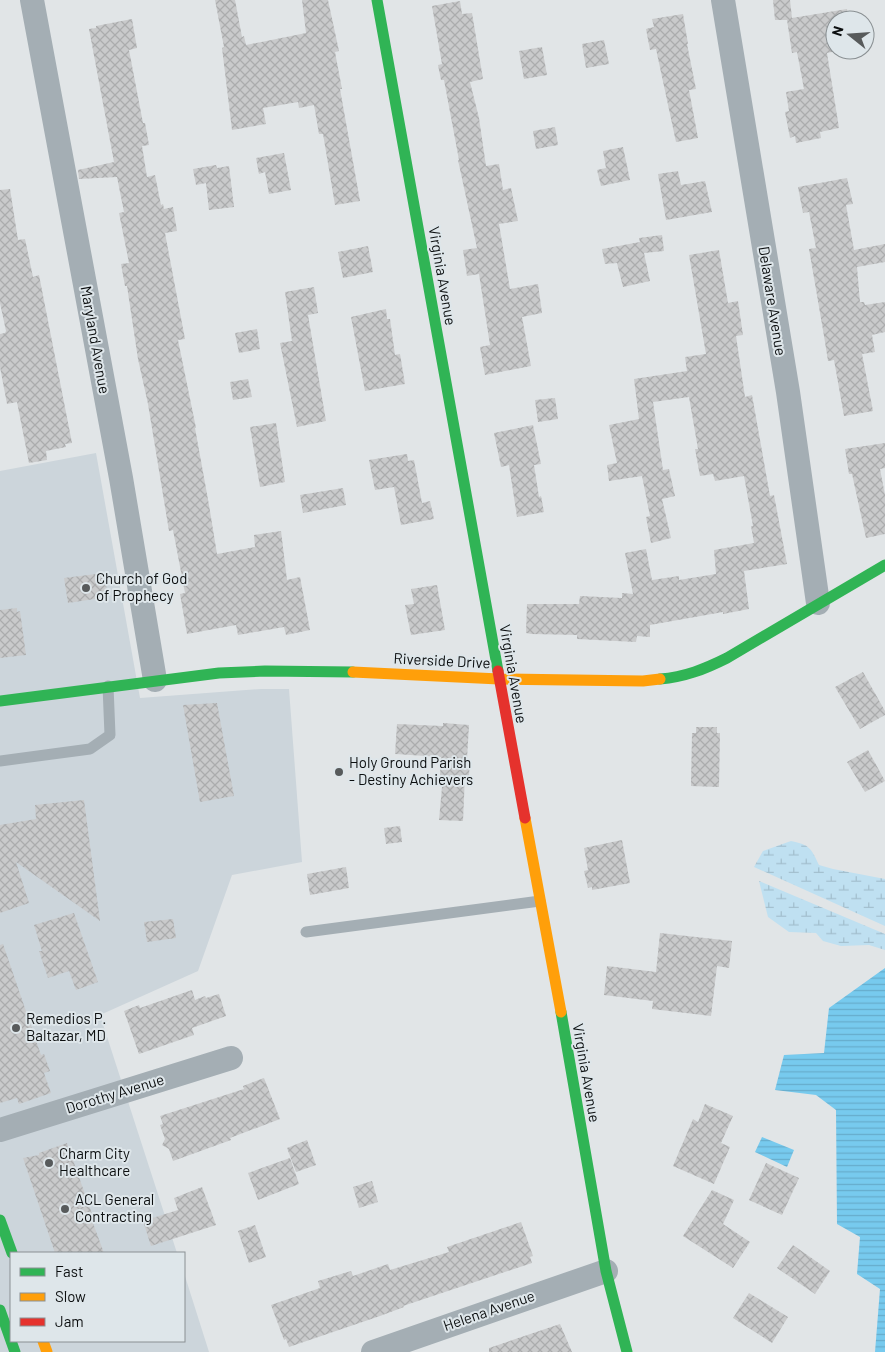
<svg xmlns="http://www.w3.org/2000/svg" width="885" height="1352" viewBox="0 0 885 1352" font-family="Barlow,sans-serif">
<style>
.built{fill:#ccd5db}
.wetland{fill:url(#wetland-marsh)}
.water{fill:url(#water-rules)}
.building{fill:url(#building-cross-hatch)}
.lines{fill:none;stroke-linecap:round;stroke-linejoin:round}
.lane{stroke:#a4aeb4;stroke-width:11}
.street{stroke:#a4aeb4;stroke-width:24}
.fast{stroke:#30b455;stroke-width:11}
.slow{stroke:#ff9f0a;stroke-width:11}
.jam{stroke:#e5322d;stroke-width:11}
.poi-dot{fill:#575a5b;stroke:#dee6ea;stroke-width:2}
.labels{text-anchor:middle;stroke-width:4;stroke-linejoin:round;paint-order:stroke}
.street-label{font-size:15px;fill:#0c0f10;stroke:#dee6ea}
.poi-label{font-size:15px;fill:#0c0f10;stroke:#dee6ea;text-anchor:start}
</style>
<defs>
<pattern id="wetland-marsh" width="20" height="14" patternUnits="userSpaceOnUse" patternTransform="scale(1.25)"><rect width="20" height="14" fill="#bfe0f1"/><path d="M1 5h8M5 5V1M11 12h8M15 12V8" fill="none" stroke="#a3bfce"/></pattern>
<pattern id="water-rules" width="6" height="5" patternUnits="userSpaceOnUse" patternTransform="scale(1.25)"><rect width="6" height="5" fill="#77caee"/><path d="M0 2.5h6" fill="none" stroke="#66accb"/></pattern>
<pattern id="building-cross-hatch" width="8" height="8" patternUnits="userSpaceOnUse" patternTransform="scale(1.25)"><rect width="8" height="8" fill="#c9cacb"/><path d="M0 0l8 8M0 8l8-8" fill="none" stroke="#abacad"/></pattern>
</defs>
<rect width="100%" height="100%" fill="#e1e5e7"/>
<!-- built -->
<path class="built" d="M96,453L140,698L261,689H289L302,862L232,875L198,971L100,1015L177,1253H11V1341H184V1273L209,1352H0V471Z"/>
<!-- wetland -->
<path class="wetland" d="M791,841C810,845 811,848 819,865L833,869L885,879V926L754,867L763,851Z
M759,881L885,934V950L869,945L841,946L823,941L816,933L789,932L768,917Z"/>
<!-- water -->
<path class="water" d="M885,968V1352H875L880,1289L857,1274L860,1237L837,1224L836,1110L816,1095L775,1090L784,1055L824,1053L829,1008Z
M762,1137L794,1150L787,1167L755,1152Z"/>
<!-- building -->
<path class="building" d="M215,0H235L242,37L244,36L246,45L306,33L302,0H328L339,51L335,52L342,89H340L360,201L335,205L323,134H319L314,105L299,108L298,102L263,108L266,124L232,130L222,48L224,47Z
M773,0H790L792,18L847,9L849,20H835V50H842L827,53L839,128L820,132L821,138L796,143L795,136L790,138L785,112L789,111L786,92L804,89L797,52L792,53L787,20H775Z
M460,1L462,14L472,13L483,79L470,82L479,118L486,166L499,164L503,190L511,188L518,221L499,224L510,289L538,284L542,313L522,317L531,366L485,375L480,347L490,345L479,274L467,276L463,250L477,248L458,160H459L444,80H441L438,65L442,64L432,6Z
M683,14L688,44H687L696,89L689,90L698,138L676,142L656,49L650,50L646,29L654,27L652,19Z
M132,19L137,48L129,50L143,123H145L149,145L142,146L147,177L155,175L161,205L163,204L164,209L173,207L177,231L165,233L185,339L178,340L196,428H195L209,505L217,554L255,547L254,535L281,531L287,580L300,577L310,630L286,635L284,627L238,635L236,625L187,634L180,594L185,593L173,530L169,531L148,404L138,359L127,286H125L121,264L129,263L119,213L124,212L117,177L79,179L78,170L114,162L89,29L96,28V26Z
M604,40L609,64L586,68L582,44Z
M542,47L547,75L524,79L519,51Z
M555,127L558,145L536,149L533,131Z
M623,147L630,180L601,186L597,170L606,168L603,151Z
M284,153L291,190L269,194L265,172L259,174L256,158Z
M216,165L217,168L229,166L234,207L209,210L206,183L196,185L193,169Z
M678,171L681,185L705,181L712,212L666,220L658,174Z
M847,178L853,204L846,205L854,250L885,244V262L857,267L860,302H864L865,305L885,302V332L872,335L875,352L862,354L873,411L844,416L834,360L828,361L824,336L809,249L816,248L809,212L803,213L798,187Z
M10,189L18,240L25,239L33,277L39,275L72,443L65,444L66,447L46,451L47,460L29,463L17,402L7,404L0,367V334L5,333L6,331L0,303V190Z
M662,235L664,251L644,253L650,281L623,287L617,263L605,264L602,249L640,242L639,238Z
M368,246L373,272L343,278L338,252Z
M719,250L728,303L738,301L743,335L736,336L745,397L752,395L770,496L774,495L787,564L744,571L749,609L723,614V612L650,625V637L637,636L636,642L577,639V635L531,634L526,633L527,604H579L580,596L622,598V593L633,594L625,553L646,549L652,580L679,576V580L716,574L714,550L754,543L751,526H753L744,476L715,481L713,474L700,476L695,449H698L689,397L653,402L663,470L669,469L675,496L662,499L671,538L651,543L646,517L650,516L642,476L609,481L607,465L617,463L609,425L639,419L634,379L687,371L685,357L706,354L689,255Z
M314,287L318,313L308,315L326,421L297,427L280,343L292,341L285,292Z
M386,309L387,319H390L395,355L400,354L405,384L365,391L351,317Z
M257,329L260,349L239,353L235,333Z
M248,379L252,397L233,400L230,382Z
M555,398L558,419L538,422L535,400Z
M276,423L285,482L260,487L250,427Z
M533,425L541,464L534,465L539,497L541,496L544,512L517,517L509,465L501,467L494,433Z
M885,443V468L880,469L885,495V534L866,538L852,474H849L845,449Z
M407,454L408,461L414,460L422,503L430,501L434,519L401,525L394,487L375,490L369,460Z
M343,488L346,505L303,513L300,495Z
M104,573L108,597L68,603L64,578Z
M437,585L445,630L411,635L405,605L414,604L411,589Z
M17,608V612L20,611L26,655L0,658V610Z
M863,672L885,711V715L860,729L835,687Z
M217,703L234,796L200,802L183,705Z
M443,723L469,725L467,759H470L469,776L465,775L463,821L439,820L443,776L440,775L441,757L395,754L397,724L443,726Z
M696,727H717V733H720L719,787L691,786L692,733H696Z
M868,750L885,781L865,792L847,762Z
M84,800L100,921L16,862L29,903L0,913V825L36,819L35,805Z
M400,826L402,842L386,844L384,828Z
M622,840L630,883L592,890V887L588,888L584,871L588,870L584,848Z
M346,867L349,888L310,895L307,874Z
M74,913L98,982L76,990L69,971L48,978L39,951H42L34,925Z
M173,919L176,938L147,942L144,922Z
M660,933L732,941L729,968L717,966L711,1016L652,1009L653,1001L604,995L607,966L656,972Z
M3,944L41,1055L44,1054L50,1071L44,1073L51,1093L19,1104L17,1098L0,1103V945Z
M192,990L195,1000L205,996L206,998L219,994L226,1016L192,1028L194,1035L139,1054L124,1011L139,1005L140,1008Z
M264,1078L280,1119L230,1138L231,1140L173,1161L169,1149L162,1145L165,1139L160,1125L163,1124L160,1116L244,1089L243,1086Z
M705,1104L733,1116L721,1143L730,1147L714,1184L673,1166L693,1119L698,1122Z
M307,1140L316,1165L296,1172L287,1148Z
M67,1143L92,1214L90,1215L104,1253H55L23,1158L39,1155V1153Z
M290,1158L299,1184L258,1200L248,1173Z
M766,1163L799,1178L782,1215L749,1200Z
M372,1181L378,1202L359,1208L353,1187Z
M202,1187L216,1225L151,1246L143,1221L178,1210L174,1198Z
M712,1190L734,1200L723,1224L750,1242L733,1268L683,1236Z
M521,1222L533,1256L530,1257L532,1263L403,1306L404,1307L380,1316L289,1347L286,1339L284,1340L271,1305L320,1288L318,1281L351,1271L353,1276L388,1264L390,1270L449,1252L447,1247Z
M255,1225L266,1257L249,1263L238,1231Z
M793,1245L830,1271L815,1294L777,1268Z
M749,1293L788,1317L772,1343L733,1318Z
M560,1324L572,1352H489V1348Z"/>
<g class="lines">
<!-- lane -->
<path class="lane" d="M0,761L90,749L110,735L108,686
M306,932L540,901"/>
<!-- street -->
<path class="street" d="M32,0L121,478L155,680
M723,0L788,392L818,603
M0,1130L231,1058
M373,1352L606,1271"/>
<!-- fast -->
<path class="fast" d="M377,0L498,671
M660,679C685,677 705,669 727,658L885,565
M0,701L219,673L265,671L353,672
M561,1012L606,1271L627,1352
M0,1220L12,1253
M0,1310L15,1352"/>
<!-- slow -->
<path class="slow" d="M353,672L499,679L643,681L660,679
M525,818L561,1012
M43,1341L47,1352"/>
<!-- jam -->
<path class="jam" d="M498,671L525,818"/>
</g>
<!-- markers -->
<g class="poi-dot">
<circle cx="86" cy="588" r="5"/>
<circle cx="339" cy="772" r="5"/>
<circle cx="16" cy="1028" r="5"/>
<circle cx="49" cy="1163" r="5"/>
<circle cx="65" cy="1209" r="5"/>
</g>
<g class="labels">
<!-- street labels -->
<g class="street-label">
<text transform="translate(442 276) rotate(80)" y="5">Virginia Avenue</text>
<text transform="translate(772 301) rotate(81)" y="5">Delaware Avenue</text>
<text transform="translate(95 340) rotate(80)" y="5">Maryland Avenue</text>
<text transform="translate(442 661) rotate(3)" y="5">Riverside Drive</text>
<text transform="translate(513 674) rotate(80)" y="5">Virginia Avenue</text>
<text transform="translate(586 1073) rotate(80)" y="5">Virginia Avenue</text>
<text transform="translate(115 1094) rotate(-17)" y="5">Dorothy Avenue</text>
<text transform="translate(489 1311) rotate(-19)" y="5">Helena Avenue</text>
</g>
<!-- poi labels -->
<g class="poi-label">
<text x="96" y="584">Church of God<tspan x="96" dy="17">of Prophecy</tspan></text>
<text x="349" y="768">Holy Ground Parish<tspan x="349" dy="17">- Destiny Achievers</tspan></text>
<text x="26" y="1024">Remedios P.<tspan x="26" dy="17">Baltazar, MD</tspan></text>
<text x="59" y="1159">Charm City<tspan x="59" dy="17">Healthcare</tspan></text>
<text x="75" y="1205">ACL General<tspan x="75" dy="17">Contracting</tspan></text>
</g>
</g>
<!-- legend -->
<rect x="10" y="1252" width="175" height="90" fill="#dee6ea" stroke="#8a9093"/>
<rect x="20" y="1268" width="25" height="8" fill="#30b455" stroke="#8a9093"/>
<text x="55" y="1277" font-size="15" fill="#0c0f10">Fast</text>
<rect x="20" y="1293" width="25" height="8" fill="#ff9f0a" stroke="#8a9093"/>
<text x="55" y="1302" font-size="15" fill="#0c0f10">Slow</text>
<rect x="20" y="1318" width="25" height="8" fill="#e5322d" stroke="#8a9093"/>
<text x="55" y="1327" font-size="15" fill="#0c0f10">Jam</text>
<!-- north arrow -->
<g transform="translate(850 35) rotate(287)"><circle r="24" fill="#dee6ea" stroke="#8a9093"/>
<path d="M0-4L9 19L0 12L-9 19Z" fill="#575a5b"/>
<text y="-8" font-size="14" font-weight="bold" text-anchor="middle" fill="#0c0f10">N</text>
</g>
</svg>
